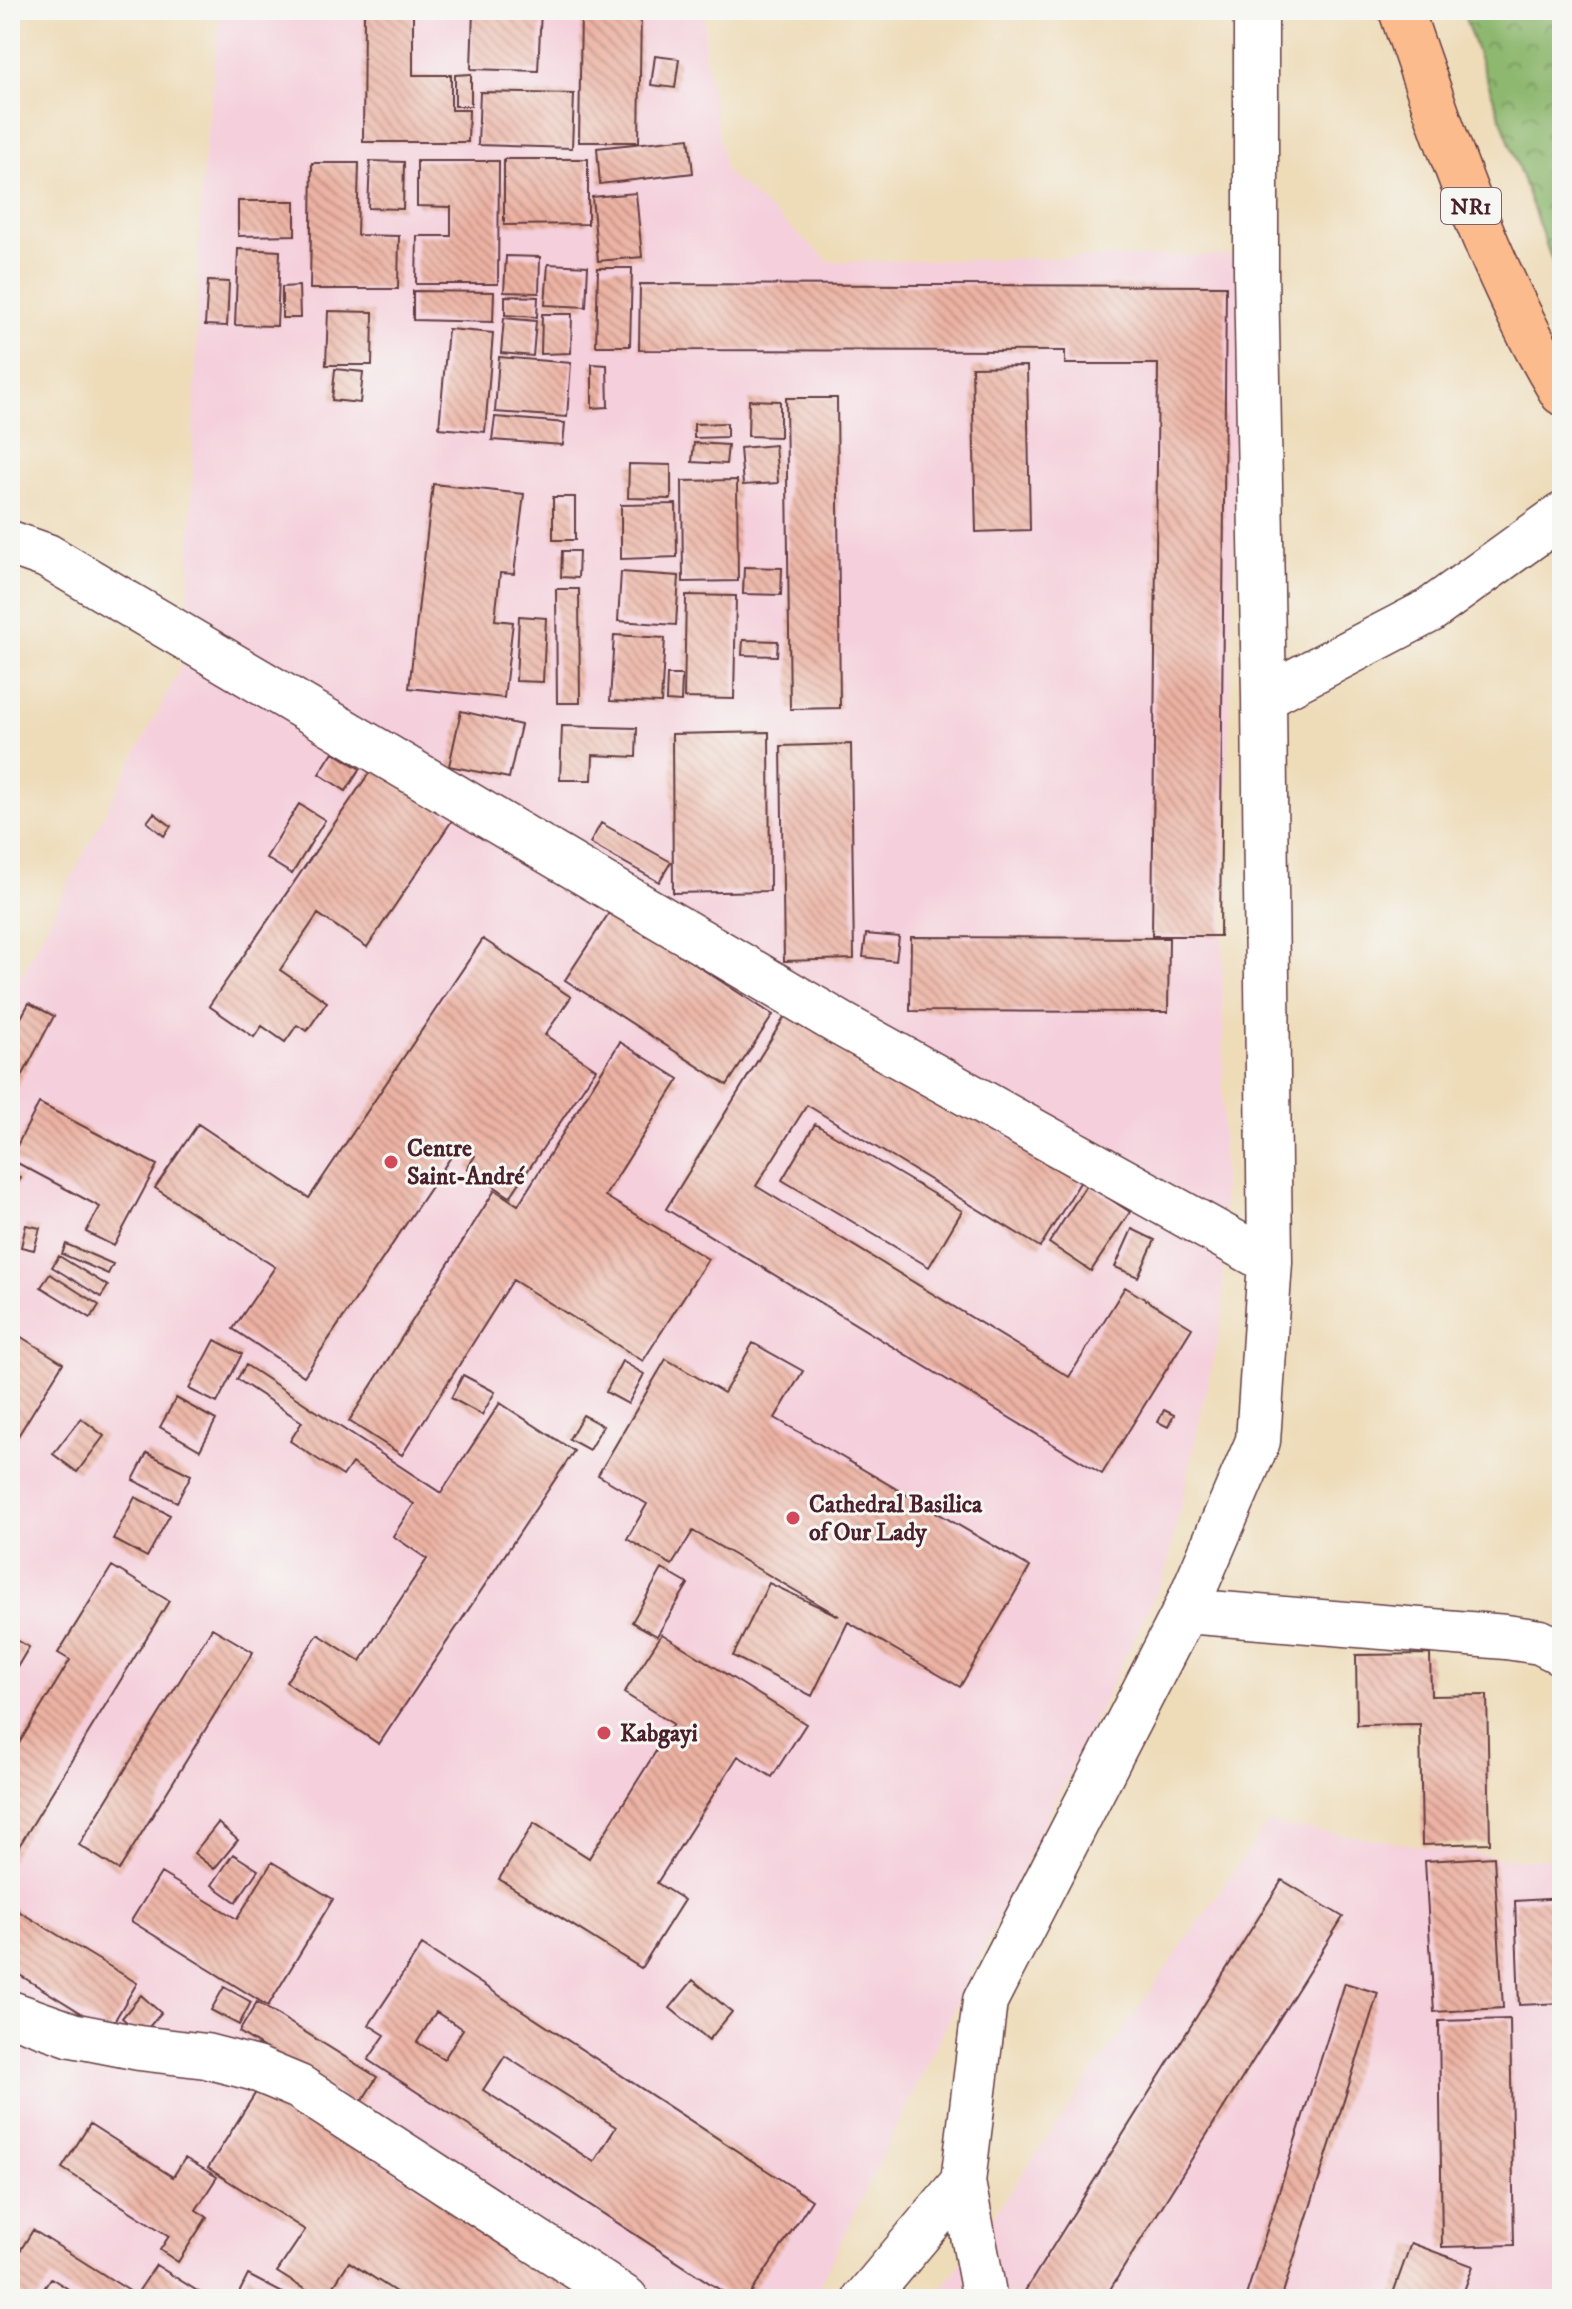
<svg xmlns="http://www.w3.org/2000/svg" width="1572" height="2309" viewBox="0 0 1572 2309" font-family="'IM FELL DW Pica',serif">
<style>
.built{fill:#f5cfdc}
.forest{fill:url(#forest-crowns);stroke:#6c6c4e;stroke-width:2}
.building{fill:url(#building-back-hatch);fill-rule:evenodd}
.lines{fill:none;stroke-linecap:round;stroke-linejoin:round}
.minor-casing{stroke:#633b40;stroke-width:47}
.highway-casing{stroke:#633b40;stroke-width:47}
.minor{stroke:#fff;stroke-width:44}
.highway{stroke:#fbbb8d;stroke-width:44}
.poi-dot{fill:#d1495b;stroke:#f6f6f2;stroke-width:3}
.labels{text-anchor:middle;stroke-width:6;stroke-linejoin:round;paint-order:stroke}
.shield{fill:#f6f6f2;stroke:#7e6067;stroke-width:2}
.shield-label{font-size:22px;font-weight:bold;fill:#4a1f2b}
.poi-label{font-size:24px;font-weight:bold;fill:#4a1f2b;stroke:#f6f6f2;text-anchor:start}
</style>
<defs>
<pattern id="forest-crowns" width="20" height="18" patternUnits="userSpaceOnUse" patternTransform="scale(2)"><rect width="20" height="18" fill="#8eb870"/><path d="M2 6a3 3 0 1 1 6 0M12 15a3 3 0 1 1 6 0" fill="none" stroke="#76955c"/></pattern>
<pattern id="building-back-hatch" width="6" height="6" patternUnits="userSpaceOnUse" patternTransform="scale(2)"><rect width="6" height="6" fill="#ecb2a3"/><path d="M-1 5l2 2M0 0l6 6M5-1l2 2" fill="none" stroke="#c19085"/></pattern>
</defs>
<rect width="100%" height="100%" fill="#f6f6f2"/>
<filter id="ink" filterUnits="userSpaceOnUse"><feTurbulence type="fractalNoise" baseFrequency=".0125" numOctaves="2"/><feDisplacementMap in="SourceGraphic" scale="16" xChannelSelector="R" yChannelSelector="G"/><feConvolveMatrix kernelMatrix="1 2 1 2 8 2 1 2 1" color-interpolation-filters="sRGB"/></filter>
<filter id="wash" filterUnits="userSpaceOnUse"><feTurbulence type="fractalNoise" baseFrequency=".006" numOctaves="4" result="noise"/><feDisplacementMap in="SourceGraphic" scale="32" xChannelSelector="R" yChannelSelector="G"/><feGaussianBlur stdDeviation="1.8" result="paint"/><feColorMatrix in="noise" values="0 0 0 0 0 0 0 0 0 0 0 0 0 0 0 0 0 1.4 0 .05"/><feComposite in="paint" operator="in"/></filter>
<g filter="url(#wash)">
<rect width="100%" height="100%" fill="#eedcb9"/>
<!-- built -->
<path class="built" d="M220,10H705V58L725,171L830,262L1242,255L1223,941V1315L1166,1573L813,2299H10V2146L15,2140L10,2135V997L187,655L201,189Z
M1267,1824L1520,1860L1562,1857V2299H935Z"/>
<!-- forest -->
<path class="forest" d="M1462,10H1562V289Z"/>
<g id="blocks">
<!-- building -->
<path class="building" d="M364,10H413V75H451V110H469L468,142H363Z
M473,10H541L538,71L471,69Z
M581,10H641L639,142H579Z
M655,56L679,59L675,88L651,85Z
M471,74V106H455V75Z
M480,92L574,94L572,148L478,145Z
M689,138L693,173L600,184L597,148Z
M504,159H588V224L504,225Z
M370,161L404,162L403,209L368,208Z
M417,161H499L498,284H416L417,236H451V207L417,206Z
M312,163H359L357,235L399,236L398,289H310Z
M636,193L642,257L598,261L592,197Z
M238,201H295V235L238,236Z
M238,249L280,251L277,326L235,325Z
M506,256L540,257L539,293L504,292Z
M548,264L588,266L586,307L545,305Z
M598,268H632L630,346H596Z
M208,281L229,282L227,326L205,325Z
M640,284L1226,286L1220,936H1152L1158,364H1065V351L639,350Z
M299,286L300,318H282V287Z
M413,291L494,292L493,322L413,320Z
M505,296L538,297L537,317L505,315Z
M328,311L373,312L372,365H326Z
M542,314H572L571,353L541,354Z
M504,318L536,321L533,356L501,353Z
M448,329L493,333L485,432L439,428Z
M499,357L571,363L567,417L495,412Z
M592,364L607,365L608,407L592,408Z
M1027,366L1030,530L976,532L972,367Z
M335,369L363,372L360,403L332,400Z
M786,398H837L840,708L790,709Z
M749,400L780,401V437L748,436Z
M495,417L565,423L563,445L492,440Z
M727,423V437L694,438V424Z
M694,443L728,445L726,464L692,462Z
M775,445L778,483L743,485L740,448Z
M629,464L671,465V499L628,498Z
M737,480L738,581L683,582L682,481Z
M433,484L524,494L514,574L500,573L495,620L513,622L504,698L409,688Z
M553,497H575V540H553Z
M676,504L677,557L621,559V505Z
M562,551H579L578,578L561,577Z
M744,567L782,568L781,595L743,594Z
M621,572L679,576L676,625L618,621Z
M556,589H579L580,703H557Z
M686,595L736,596L734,699L684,698Z
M519,616L546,618L543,682L516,681Z
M614,635L665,638L661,703L610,701Z
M743,640L778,641L777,656L742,655Z
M667,675H682L681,702L666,701Z
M461,711L521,725L509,778L449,766Z
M562,726L637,728L636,757L593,755L592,780H560Z
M769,732L770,891L673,893L672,734Z
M851,744L854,959L784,961L781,746Z
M333,752L360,769L346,791L319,774Z
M374,766L453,819L367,947L318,914L280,970L327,1002L307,1031L297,1025L285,1042L262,1026L254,1037L209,1006Z
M299,804L325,820L292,874L266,858Z
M154,813L171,826L164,836L147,822Z
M601,823L671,862L659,882L590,843Z
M611,910L773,1015L727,1085L565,980Z
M866,934L899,937L896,961L863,957Z
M911,937L1169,938L1168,1012L910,1011Z
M483,939L571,997L545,1035L596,1069L510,1197L467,1168L475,1156L459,1145L304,1376L233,1329L275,1267L155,1188L198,1124L309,1198Z
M29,1003L54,1016L10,1099V1038Z
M792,1005L1081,1181L1040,1247L807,1105L756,1186L1069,1377L1125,1287L1192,1328L1102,1474L666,1209Z
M620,1042L679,1079L605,1196L708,1259L643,1361L513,1280L402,1455L349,1421L495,1190L518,1205Z
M39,1103L157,1165L114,1246L86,1232L100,1207L10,1159Z
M815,1124L962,1211L929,1267L782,1180Z
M10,1171L21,1178L10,1195Z
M1087,1184L1130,1212L1091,1271L1049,1243Z
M26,1225L40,1228L34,1250L21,1247Z
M1132,1229L1155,1240L1138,1277L1115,1267Z
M66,1244L113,1264L108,1274L62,1254Z
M59,1256L108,1286L101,1297L52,1267Z
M10,1272L19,1277L10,1294Z
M50,1274L99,1305L91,1318L41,1287Z
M10,1330L63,1363L10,1449Z
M215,1340L242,1354L217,1403L189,1389Z
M753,1343L803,1371L775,1418L1030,1567L960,1687L848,1622L812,1696L733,1656L769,1583L839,1616L693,1531L672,1565L627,1539L647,1504L598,1475L666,1359L724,1393Z
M622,1361L644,1374L628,1404L606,1392Z
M246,1365L441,1493L500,1403L574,1451L379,1744L286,1682L318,1634L360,1661L427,1559L393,1536L414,1504L352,1463L343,1476L290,1441L302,1422L237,1379Z
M463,1375L495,1392L482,1415L451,1398Z
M176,1398L216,1420L200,1450L160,1427Z
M1164,1410L1174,1415L1168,1427L1158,1422Z
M583,1415L603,1426L589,1450L569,1439Z
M81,1418L104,1436L77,1472L53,1454Z
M147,1453L191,1475L177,1502L133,1480Z
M135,1497L170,1515L147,1557L113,1539Z
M112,1566L169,1601L10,1861V1758L70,1660L58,1653Z
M662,1569L688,1584L657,1636L632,1622Z
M212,1628L253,1652L119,1870L79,1845Z
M662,1634L806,1724L772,1777L738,1756L657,1883L684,1900L641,1968L499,1879L534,1823L589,1858L673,1724L624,1693Z
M10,1636L29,1647L10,1679Z
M1430,1654L1431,1696L1487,1695L1490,1843L1422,1845L1420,1724L1357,1725L1356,1655Z
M218,1823L238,1840L214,1869L194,1853Z
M233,1854L258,1870L236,1902L212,1885Z
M1494,1857L1503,2008L1434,2012L1425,1861Z
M272,1862L333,1899L268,2006L131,1921L161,1873L237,1919Z
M1282,1880L1343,1917L1104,2299H1020Z
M1562,1898V2003L1519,2005L1515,1901Z
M10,1906L137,1983L109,2030L10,1969Z
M422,1945L812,2200L747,2299H734L368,2060L385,2035L369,2025ZM436,2012L463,2029L444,2059L417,2042ZM505,2056L616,2127L594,2162L483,2090Z
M693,1980L732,2012L709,2040L670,2008Z
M1345,1983L1378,1993L1281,2299H1245Z
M224,1987L251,2002L239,2025L211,2010Z
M141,1995L161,2013L142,2035L122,2018Z
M257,2002L377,2077L358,2107L239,2032Z
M1510,2019L1514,2245L1442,2247L1439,2021Z
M260,2086L594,2299H407L349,2262L325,2299H320L277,2272L305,2230L208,2168Z
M90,2124L173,2177L185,2158L217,2177L196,2210L207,2217L178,2262L160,2250L169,2236L62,2168Z
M33,2230L136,2295L156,2265L210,2299H84L51,2278L37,2299H10V2267Z
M1411,2243L1473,2266L1461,2299H1391Z
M248,2275L294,2299H236Z"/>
</g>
</g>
<g filter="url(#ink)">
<use href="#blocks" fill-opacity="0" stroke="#633b40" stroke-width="2"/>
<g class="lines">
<defs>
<path id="minor" d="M1256,10V272L1264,697
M10,543L47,556L841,1024L1270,1262
M1185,1611L1506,1637L1540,1642L1562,1653
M10,2013L72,2035L139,2048L206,2056L256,2069L299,2087L626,2299
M963,2182L985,2299
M865,2299L963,2182L985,2001L1185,1611L1258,1441L1270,1262L1264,697L1429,611L1562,515"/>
<path id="highway" d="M1401,10C1446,141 1490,274 1562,393"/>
</defs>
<!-- minor casing -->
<use href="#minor" class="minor-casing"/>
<!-- highway casing -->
<use href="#highway" class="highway-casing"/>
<!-- minor -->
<use href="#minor" class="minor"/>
<!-- highway -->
<use href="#highway" class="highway"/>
</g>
</g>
<!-- markers -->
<g class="poi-dot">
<circle cx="391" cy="1162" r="8"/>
<circle cx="793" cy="1518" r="8"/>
<circle cx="604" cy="1733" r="8"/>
</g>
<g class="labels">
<!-- shield labels -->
<rect class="shield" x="1441" y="188" width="60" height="36" rx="6"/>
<g class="shield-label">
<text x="1471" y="214">NR1</text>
</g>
<!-- poi labels -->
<g class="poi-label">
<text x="407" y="1156">Centre<tspan x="407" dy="28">Saint-André</tspan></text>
<text x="809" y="1512">Cathedral Basilica<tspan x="809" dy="28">of Our Lady</tspan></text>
<text x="620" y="1741">Kabgayi</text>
</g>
</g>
<!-- margin -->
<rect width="1572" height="2309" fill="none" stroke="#f6f6f2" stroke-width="40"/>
</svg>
